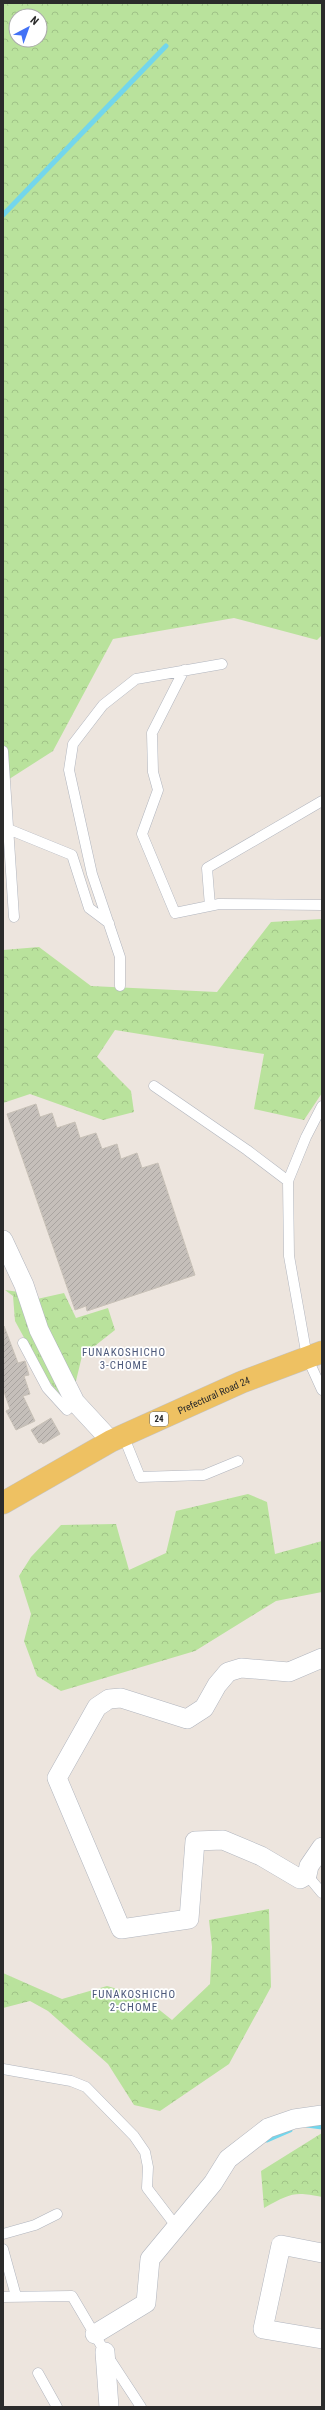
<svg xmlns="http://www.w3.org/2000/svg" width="325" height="2410" viewBox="0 0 325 2410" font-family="'Roboto Condensed',sans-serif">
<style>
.grass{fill:url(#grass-tufts)}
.forest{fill:url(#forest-crowns);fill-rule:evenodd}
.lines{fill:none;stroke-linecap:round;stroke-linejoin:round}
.stream{stroke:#73d6ec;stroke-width:5}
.building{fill:url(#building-hatch);stroke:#c8c1b7}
.service-casing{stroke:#b1b5be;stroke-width:11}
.minor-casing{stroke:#b1b5be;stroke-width:20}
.primary-casing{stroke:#c4c4c4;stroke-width:23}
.service{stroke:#fff;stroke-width:10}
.minor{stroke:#fff;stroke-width:19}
.primary{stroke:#eec162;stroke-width:22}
.labels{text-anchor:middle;stroke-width:3.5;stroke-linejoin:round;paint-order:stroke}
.shield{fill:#fff;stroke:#6b6b6b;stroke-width:1}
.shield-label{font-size:9px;font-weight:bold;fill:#2b2b2b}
.street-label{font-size:10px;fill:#2b2b2b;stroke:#fff}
.neighbourhood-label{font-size:11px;letter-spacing:1px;fill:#4c597b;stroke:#fff}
</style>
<defs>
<pattern id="grass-tufts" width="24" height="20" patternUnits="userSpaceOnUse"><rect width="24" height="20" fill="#b9e29c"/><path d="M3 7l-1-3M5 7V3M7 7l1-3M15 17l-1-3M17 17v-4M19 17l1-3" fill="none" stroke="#9fc287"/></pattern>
<pattern id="forest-crowns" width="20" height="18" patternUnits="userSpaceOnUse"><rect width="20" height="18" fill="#b9e29c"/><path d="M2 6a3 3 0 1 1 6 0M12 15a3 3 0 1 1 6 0" fill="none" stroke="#9fc287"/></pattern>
<pattern id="building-hatch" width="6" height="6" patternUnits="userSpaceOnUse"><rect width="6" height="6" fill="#c5bfba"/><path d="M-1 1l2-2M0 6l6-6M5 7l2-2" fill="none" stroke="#a9a4a0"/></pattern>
</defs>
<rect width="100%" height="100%" fill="#ede5de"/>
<!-- grass -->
<path class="grass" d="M5,1290L19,1292L69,1405L46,1378L15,1321L13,1296Z"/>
<!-- forest -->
<path class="forest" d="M3,3H322V635L317,640L234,618L113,639L53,751L3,783ZM16,16H40V40H16Z
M322,919V1093L304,1120L254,1109L264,1054L115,1030L97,1057L131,1091L134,1112L103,1120L30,1094L3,1103V950L39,947L91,986L217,992L271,922Z
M64,1293L76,1318L108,1308L115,1330L82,1356L75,1385L43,1324L37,1299Z
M248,1494L267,1502L275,1554L322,1541V1592L276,1601L195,1651L61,1691L37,1676L24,1641L31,1614L19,1576L31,1557L61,1525L116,1524L129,1570L166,1553L176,1511Z
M269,1909L271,1987L229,2064L160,2111L134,2105L108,2064L48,2011L30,2001L3,2008V1973L62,1999L107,1986L142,1996L172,2020L210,1984L212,1947L209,1920Z
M322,2133V2197C293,2191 290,2194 264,2208L261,2171Z"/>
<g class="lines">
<!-- stream -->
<path class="stream" d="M3,215L166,46
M307,2125L322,2127
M267,2140L290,2130"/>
</g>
<!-- building -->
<path class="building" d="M36,1104L40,1117L52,1113L57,1128L75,1122L80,1138L96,1133L102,1149L117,1144L121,1159L137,1153L142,1168L158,1163L195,1275L87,1311L86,1306L75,1310L7,1114Z
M4,1326L18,1363L25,1361L29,1375L24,1376L30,1394L23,1396L35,1421L16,1430L6,1411L10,1409L3,1389Z
M51,1418L60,1434L43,1444L41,1442L39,1443L31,1430Z"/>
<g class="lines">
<defs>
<path id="service" d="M184,670L152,733L153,772L158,790L142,834L175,913L219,904L322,905
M3,751L14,917
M8,829L72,855L89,908L109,923
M210,906L207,868L322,801
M120,986V957L92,874L69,770L73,744L103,705L136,679L222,664
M154,1086L247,1150L288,1181
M322,1106L306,1137L288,1181L289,1256L307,1357L322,1390
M23,1343L47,1388L67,1410L75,1402
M123,1435L140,1477L204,1475L238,1461
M307,1875L322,1893
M3,2069L71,2081L86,2087L134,2136L145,2152L148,2167L147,2188L176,2226
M3,2234L35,2225L57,2214
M3,2249L16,2296
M3,2297L72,2296L105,2352L141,2407
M38,2373L57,2407"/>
<path id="minor" d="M3,1240L24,1285L39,1330L75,1402L111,1441
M322,1658L289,1672L241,1668L228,1672L217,1685L204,1708L187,1719L121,1698L109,1699L97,1707L57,1778L121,1929L189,1919L195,1841L223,1840L261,1856L300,1879L307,1875L309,1866L322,1847
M322,2253L281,2245L263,2329L322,2339
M95,2334L146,2303L150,2259L213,2183L228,2159L268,2128L294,2119L322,2115
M105,2352L109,2407"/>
<g id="primary">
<path id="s1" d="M3,1503L111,1441L242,1382L322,1352"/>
</g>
</defs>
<!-- service casing -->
<use href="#service" class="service-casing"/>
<!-- minor casing -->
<use href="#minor" class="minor-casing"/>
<!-- primary casing -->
<use href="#primary" class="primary-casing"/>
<!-- service -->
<use href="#service" class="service"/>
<!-- minor -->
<use href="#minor" class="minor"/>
<!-- primary -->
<use href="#primary" class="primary"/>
</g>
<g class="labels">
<!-- shield labels -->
<rect class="shield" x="150" y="1412" width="18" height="14" rx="3"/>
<g class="shield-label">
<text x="159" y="1422">24</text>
</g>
<!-- street labels -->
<g class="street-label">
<text dy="4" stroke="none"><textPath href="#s1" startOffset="237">Prefectural Road 24</textPath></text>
</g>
<!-- neighbourhood labels -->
<g class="neighbourhood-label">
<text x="124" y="1356">FUNAKOSHICHO<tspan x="124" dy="13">3-CHOME</tspan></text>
<text x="134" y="1998">FUNAKOSHICHO<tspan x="134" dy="13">2-CHOME</tspan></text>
</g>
</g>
<!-- border -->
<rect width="325" height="2410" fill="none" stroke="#2b2b2b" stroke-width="8"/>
<!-- north arrow -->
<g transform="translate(28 28) rotate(41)"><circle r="19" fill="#ffffff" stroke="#aaaaaa"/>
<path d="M0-3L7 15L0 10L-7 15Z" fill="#4272f6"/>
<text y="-6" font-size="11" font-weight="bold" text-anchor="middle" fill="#2b2b2b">N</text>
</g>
</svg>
